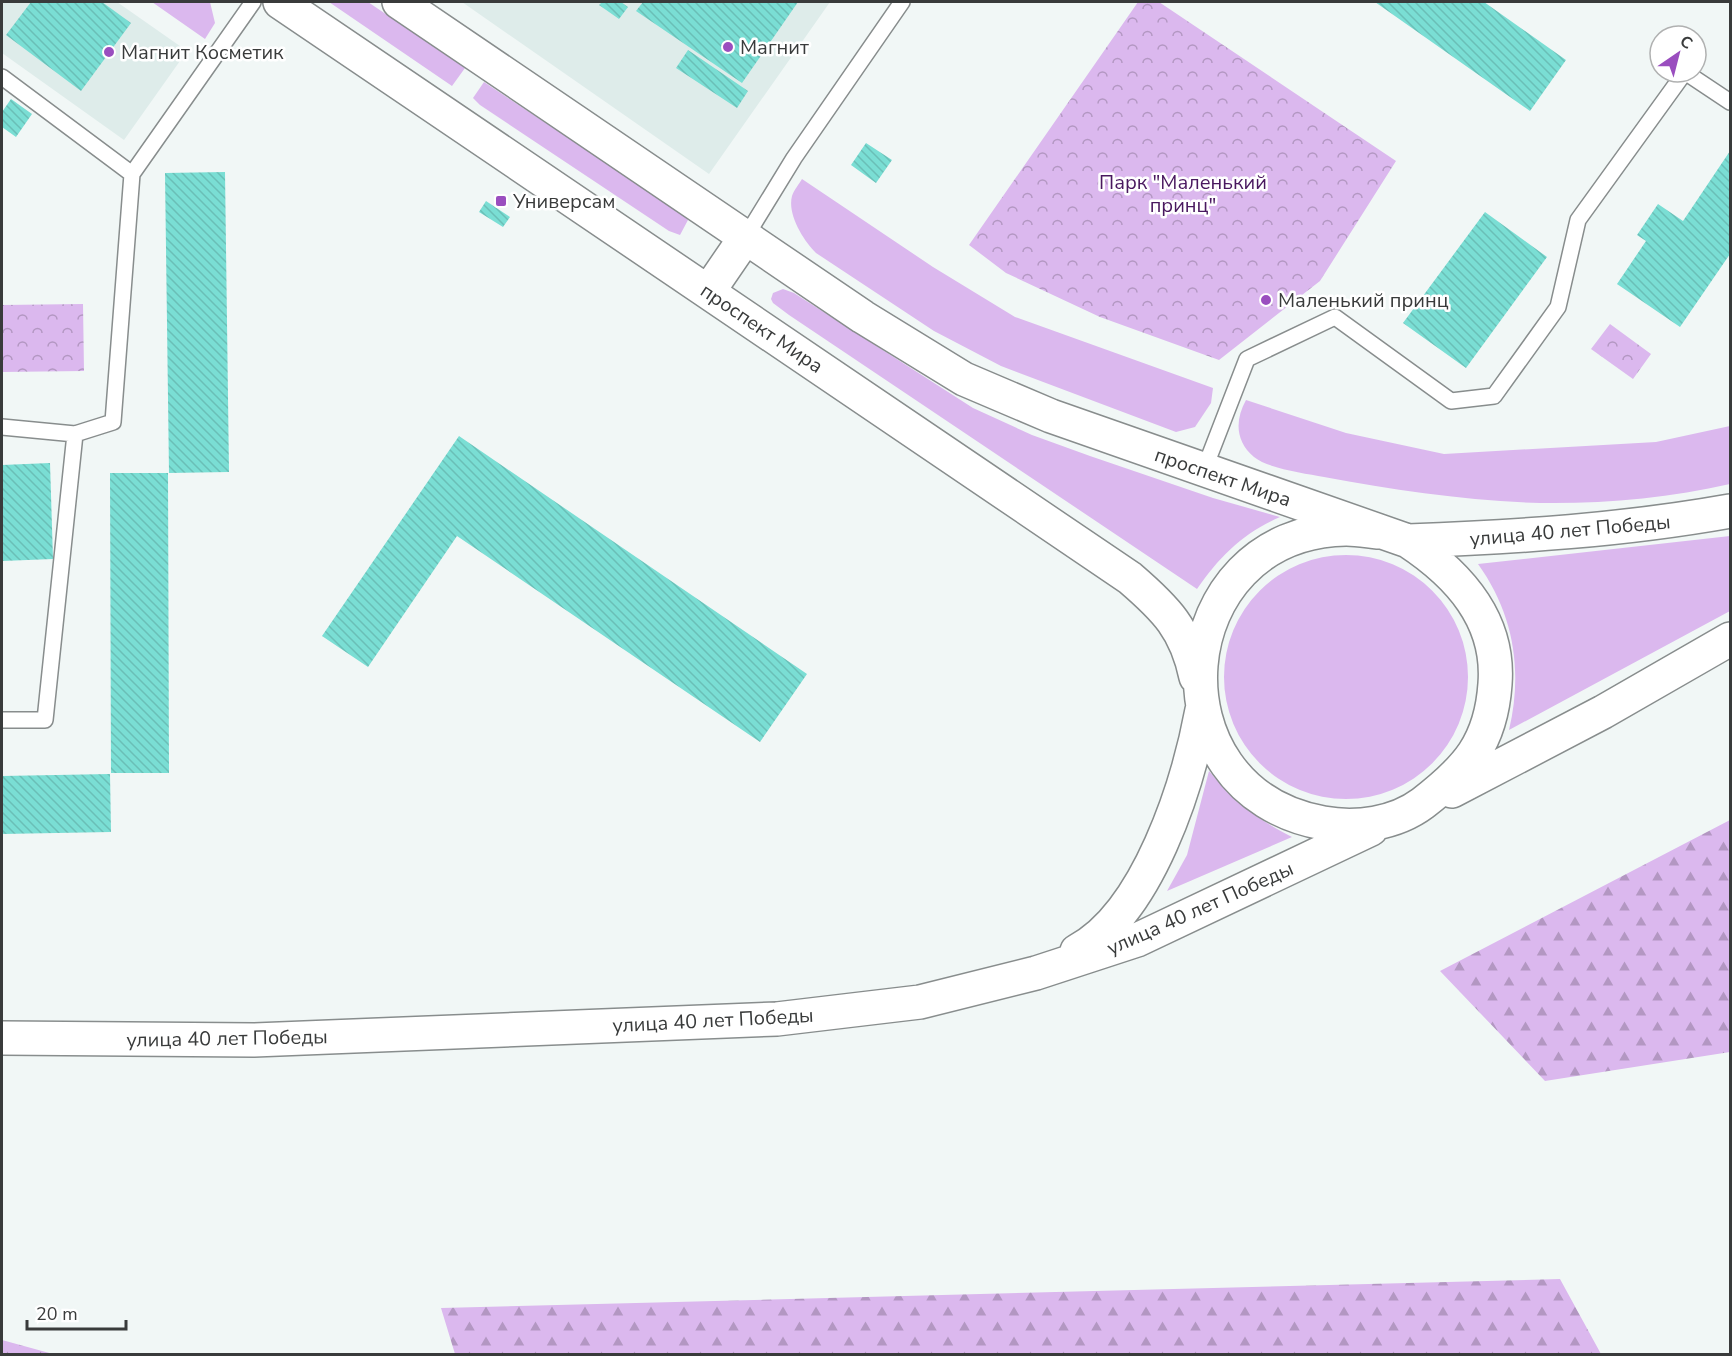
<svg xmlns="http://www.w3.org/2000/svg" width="1732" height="1356" viewBox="0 0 1732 1356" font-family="'Nunito Sans',sans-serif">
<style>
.built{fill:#deecea}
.grass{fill:#dbb8ee}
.forest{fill:url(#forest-firs)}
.park{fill:url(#park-crowns)}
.building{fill:url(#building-back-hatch)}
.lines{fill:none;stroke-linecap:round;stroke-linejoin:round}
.service-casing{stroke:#888d8d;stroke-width:18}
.tertiary-casing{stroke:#888d8d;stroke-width:36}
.service{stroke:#fff;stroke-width:15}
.tertiary{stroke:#fff;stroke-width:33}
.poi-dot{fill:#9a4ebf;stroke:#fff;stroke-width:2}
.labels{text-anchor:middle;stroke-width:5;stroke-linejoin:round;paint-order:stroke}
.poi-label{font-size:20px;fill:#393b3b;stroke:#fff;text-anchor:start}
.park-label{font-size:20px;fill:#49185f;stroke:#fff}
.street-label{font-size:20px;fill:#393b3b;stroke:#fff}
</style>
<defs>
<pattern id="forest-firs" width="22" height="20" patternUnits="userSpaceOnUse" patternTransform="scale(1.5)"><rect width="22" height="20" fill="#dbb8ee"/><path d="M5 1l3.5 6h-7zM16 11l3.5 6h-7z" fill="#b397c2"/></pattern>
<pattern id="park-crowns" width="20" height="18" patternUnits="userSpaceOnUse" patternTransform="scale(1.5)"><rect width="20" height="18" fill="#dbb8ee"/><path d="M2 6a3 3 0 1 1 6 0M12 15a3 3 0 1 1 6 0" fill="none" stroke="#b397c2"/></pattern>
<pattern id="building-back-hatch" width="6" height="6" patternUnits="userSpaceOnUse" patternTransform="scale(1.5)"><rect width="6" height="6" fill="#7aded4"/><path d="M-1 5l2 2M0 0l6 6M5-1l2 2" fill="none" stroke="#6abfb7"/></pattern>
</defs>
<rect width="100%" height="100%" fill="#f1f7f6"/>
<!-- built -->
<path class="built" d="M2,2H117L187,51L124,140L2,53Z
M462,2H830L709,174Z"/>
<!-- grass -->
<path class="grass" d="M152,2H210L215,23L205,39Z
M329,2H368L465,68L452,86Z
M484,82L682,213L688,220L680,235L669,231L480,105L473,98Z
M802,179L933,267L1015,317L1213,388L1211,403L1195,427L1176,432L1001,366L934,331L816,253C804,241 787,215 792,196C794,190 799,184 802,179Z
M783,289L794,293L973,408L1032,435L1090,456L1213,498L1280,517C1243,533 1220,556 1197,589L789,315L773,303L771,299L773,293Z
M1246,400L1346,433L1444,454L1656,442L1730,426V484C1669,498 1603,504 1540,503C1467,501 1395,490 1324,477C1304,473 1269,469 1254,457C1235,441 1235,420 1246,400Z
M1730,536V611L1509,730C1523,671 1514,614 1478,564Z
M1224 677a122 122 0 1 1 244 0a122 122 0 1 1-244 0Z
M1209,771C1233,800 1258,820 1292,837L1167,891L1187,855Z"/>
<!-- forest -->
<path class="forest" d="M1730,820V1052L1545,1081L1440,971Z
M1560,1279L1601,1354H455L441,1308Z
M2,1340L53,1354H2Z"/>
<!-- park -->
<path class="park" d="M1138,2H1159L1396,161L1320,281L1219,360L1100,317L1006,273L969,245Z
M83,304L84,371L2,372V305Z
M1610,324L1651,354L1633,379L1591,349Z"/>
<!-- building -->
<path class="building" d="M31,2H102L131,23L81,91L6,35Z
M602,2H621L628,7L619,19L599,5Z
M643,2H798L742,83L636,11Z
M1375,2H1484L1566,60L1530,111Z
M688,50L748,91L737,108L676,68Z
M11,99L32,114L16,137L2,127V112Z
M866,143L892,160L876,183L851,165Z
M1730,151V254L1680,327L1617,284L1646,241L1637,235L1658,204L1683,221Z
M225,172L229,472L169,473L165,173Z
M486,201L510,217L503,227L479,212Z
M1485,212L1547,257L1466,368L1403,323Z
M459,436L807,674L760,742L457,536L368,667L322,636Z
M50,463L53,559L2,561V465Z
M110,473H168L169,773H111Z
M110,774L111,832L2,834V776Z"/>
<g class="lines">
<defs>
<path id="service" d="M2,77L132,174
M745,238L794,158L902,2
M2,427L75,434L113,422L132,174L253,2
M1204,470L1247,359L1335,317L1451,401L1494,396L1558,307L1578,220L1685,72L1730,102
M2,720H45L75,434"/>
<path id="tertiary" d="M280,2L1130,578C1166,609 1186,629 1196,677
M399,2L863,317L964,379L1051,416L1408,541C1458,574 1500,619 1495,684C1491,743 1467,769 1423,803C1395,824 1356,829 1323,823C1146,791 1167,532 1346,529C1357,529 1368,531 1378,532
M708,292L745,238
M1408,541C1516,537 1624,530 1730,511
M1452,791L1603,712L1730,639
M1077,951C1148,913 1188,785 1202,710
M2,1038L254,1040L777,1019L920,1002L1036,973L1137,940L1371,829"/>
</defs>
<!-- service casing -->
<use href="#service" class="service-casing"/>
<!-- tertiary casing -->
<use href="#tertiary" class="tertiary-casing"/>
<!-- service -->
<use href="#service" class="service"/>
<!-- tertiary -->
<use href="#tertiary" class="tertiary"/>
</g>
<!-- markers -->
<g class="poi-dot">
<circle cx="728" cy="47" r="6"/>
<circle cx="109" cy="52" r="6"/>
<rect x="495" y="195" width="12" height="12" rx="3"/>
<circle cx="1266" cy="300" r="6"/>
</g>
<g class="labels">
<!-- poi labels -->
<g class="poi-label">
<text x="740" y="54">Магнит</text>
<text x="121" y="59">Магнит Косметик</text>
<text x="513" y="208">Универсам</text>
<text x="1278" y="307">Маленький принц</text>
</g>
<!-- park labels -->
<g class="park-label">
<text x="1183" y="189">Парк "Маленький<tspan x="1183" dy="23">принц"</tspan></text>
</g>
<!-- street labels -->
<g class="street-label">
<text transform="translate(762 328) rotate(34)" y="7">проспект Мира</text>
<text transform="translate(1223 477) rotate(19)" y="7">проспект Мира</text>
<text transform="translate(1570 530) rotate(-5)" y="7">улица 40 лет Победы</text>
<text transform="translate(1200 908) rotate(-24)" y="7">улица 40 лет Победы</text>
<text transform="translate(713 1020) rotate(-3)" y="7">улица 40 лет Победы</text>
<text transform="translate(227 1038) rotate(-1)" y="7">улица 40 лет Победы</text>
</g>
</g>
<!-- border -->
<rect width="1732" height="1356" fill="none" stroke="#393b3b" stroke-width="6"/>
<!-- north arrow -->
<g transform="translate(1678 54) rotate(35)"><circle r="28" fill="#ffffff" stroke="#b0b1b1" stroke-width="1.5"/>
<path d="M0-4.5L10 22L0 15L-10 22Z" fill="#9a4ebf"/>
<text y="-9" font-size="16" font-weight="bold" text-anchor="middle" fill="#393b3b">С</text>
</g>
<!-- scale -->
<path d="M27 1320v9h99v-9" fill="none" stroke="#393b3b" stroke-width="3"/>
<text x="36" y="1320" font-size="18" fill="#393b3b" stroke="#ffffff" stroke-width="4.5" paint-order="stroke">20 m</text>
</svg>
